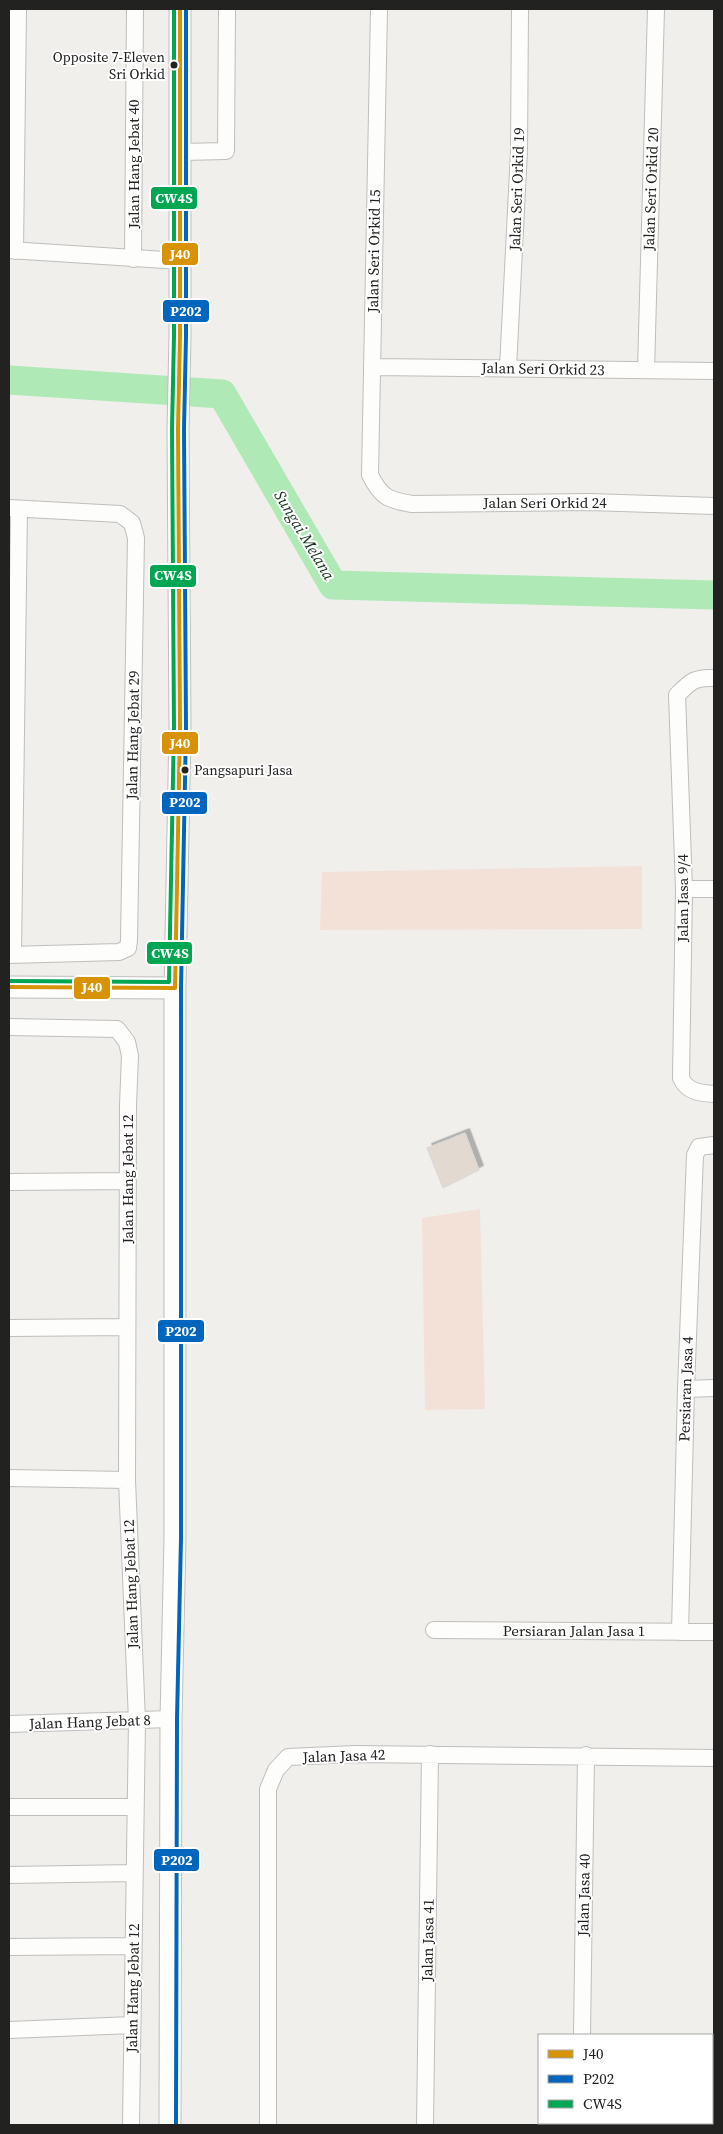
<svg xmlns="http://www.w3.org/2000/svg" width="723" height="2134" viewBox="0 0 723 2134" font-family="'Source Serif 4',serif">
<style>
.green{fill:#f3e1d8}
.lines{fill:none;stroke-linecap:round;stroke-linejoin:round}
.river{stroke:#aee9b6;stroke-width:29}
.building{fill:#e2dad0;stroke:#d7d6d4;filter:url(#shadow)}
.minor-casing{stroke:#bfbebc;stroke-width:18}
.tertiary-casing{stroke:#bfbebc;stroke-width:23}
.minor{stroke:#fdfdfc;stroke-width:16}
.tertiary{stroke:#fdfdfc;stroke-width:21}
.bus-1-casing{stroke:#fff;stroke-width:8}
.bus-2-casing{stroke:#fff;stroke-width:8}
.bus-3-casing{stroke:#fff;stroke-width:8}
.bus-1{stroke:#d79205;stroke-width:4}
.bus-2{stroke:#0065bd;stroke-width:4}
.bus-3{stroke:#00a651;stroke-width:4}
.bus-dot{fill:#222220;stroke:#fff;stroke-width:2}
.labels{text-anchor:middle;stroke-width:4;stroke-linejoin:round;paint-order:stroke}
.bus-label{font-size:14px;fill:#222220;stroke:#fff;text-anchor:end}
.street-label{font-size:15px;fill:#222220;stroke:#fff}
.water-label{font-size:16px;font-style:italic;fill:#13351a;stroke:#fff}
.line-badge{stroke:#fff;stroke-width:2}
.badge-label{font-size:14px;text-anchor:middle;font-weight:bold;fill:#fff}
</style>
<defs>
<filter id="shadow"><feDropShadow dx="4.5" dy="-4.5" stdDeviation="0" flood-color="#0004"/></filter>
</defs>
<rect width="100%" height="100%" fill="#f0efec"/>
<!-- green -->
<path class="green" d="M642,866V929L320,930L322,872Z
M480,1209L485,1409L425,1410L422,1218Z"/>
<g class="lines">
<!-- river -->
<path class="river" d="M9,380L222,394L333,585L714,595"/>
</g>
<!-- building -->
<path class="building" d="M465,1133L479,1170L443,1188L427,1148Z"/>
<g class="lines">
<defs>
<path id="minor" d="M379,9L370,475C381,497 388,500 412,504L589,502L714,506
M181,152L226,151L227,9
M9,250L181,261
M15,251L18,9
M133,259L135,9
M372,367L714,371
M508,368L519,151L520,9
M646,370L656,9
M9,508L120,514L132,523L136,538L129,940L128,948L119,952L9,955
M714,678C695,677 691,681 677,695L684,889L681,1078C687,1092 700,1093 714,1094
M684,889H714
M13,954L19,509
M9,1027L117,1029L127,1042L130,1056L128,1105L127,1480L137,1721L131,2125
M9,1182L128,1181
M9,1328L127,1327
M686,1389L714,1388
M9,1478L127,1480
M434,1630L714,1632
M680,1632L686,1389L695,1155L699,1147L714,1145
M9,1724L171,1719
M9,1807H134
M9,1875L134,1873
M9,1947L133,1946
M9,2030L132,2025
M582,2035L586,1755
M268,2125V1789L276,1770L288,1757L355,1754L714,1758
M425,2125L430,1754
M580,2125V2123"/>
<path id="tertiary" d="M9,987L175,988
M170,2125L171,1719L175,1538V988L180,728L178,429L180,336V9"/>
</defs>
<!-- minor casing -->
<use href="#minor" class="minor-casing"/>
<!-- tertiary casing -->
<use href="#tertiary" class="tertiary-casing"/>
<!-- minor -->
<use href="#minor" class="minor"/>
<!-- tertiary -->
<use href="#tertiary" class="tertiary"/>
<defs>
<path id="bus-1" d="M9,987L175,988
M175,988L180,728L178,429L180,336V9"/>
<path id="bus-2" d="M176,2125L177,1719L181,1538V988L186,728L184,429L186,336V9"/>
<path id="bus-3" d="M9,981L169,982L174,728L172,429L174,336V9"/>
</defs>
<!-- bus-1 casing -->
<use href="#bus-1" class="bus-1-casing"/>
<!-- bus-2 casing -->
<use href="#bus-2" class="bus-2-casing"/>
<!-- bus-3 casing -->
<use href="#bus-3" class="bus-3-casing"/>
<!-- bus-1 -->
<use href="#bus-1" class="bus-1"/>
<!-- bus-2 -->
<use href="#bus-2" class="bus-2"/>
<!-- bus-3 -->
<use href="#bus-3" class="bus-3"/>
</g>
<!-- markers -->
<g class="bus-dot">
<circle cx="174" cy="65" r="4.5"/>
<circle cx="185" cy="770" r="4.5"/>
</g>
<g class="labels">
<!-- bus labels -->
<g class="bus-label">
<text x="165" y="62">Opposite 7-Eleven<tspan x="165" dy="17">Sri Orkid</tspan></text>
<text x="194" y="775" text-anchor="start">Pangsapuri Jasa</text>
</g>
<!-- street labels -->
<g class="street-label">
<text transform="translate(134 164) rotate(-90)" y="5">Jalan Hang Jebat 40</text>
<text transform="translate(517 189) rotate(-88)" y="5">Jalan Seri Orkid 19</text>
<text transform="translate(651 189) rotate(-88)" y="5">Jalan Seri Orkid 20</text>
<text transform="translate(374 251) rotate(-89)" y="5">Jalan Seri Orkid 15</text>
<text transform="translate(543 369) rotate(1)" y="5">Jalan Seri Orkid 23</text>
<text x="545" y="508">Jalan Seri Orkid 24</text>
<text transform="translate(133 735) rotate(-89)" y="5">Jalan Hang Jebat 29</text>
<text transform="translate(683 898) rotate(-90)" y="5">Jalan Jasa 9/4</text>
<text transform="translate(128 1179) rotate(-90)" y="5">Jalan Hang Jebat 12</text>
<text transform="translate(686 1389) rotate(-88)" y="5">Persiaran Jasa 4</text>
<text transform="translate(131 1584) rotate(-92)" y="5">Jalan Hang Jebat 12</text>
<text x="574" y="1636">Persiaran Jalan Jasa 1</text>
<text transform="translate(90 1722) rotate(-2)" y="5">Jalan Hang Jebat 8</text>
<text transform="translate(344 1756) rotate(-2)" y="5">Jalan Jasa 42</text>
<text transform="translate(584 1895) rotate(-89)" y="5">Jalan Jasa 40</text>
<text transform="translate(428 1940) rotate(-89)" y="5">Jalan Jasa 41</text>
<text transform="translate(133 1988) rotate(-89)" y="5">Jalan Hang Jebat 12</text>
</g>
<!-- water labels -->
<g class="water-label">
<text transform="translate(305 535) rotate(59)" y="6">Sungai Melana</text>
</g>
</g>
<g class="line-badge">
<rect x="150" y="186" width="48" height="24" rx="5" fill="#00a651"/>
<rect x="161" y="242" width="38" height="24" rx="5" fill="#d79205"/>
<rect x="162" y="299" width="48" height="24" rx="5" fill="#0065bd"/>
<rect x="149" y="564" width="48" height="24" rx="5" fill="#00a651"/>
<rect x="161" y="731" width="38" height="24" rx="5" fill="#d79205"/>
<rect x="161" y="791" width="47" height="24" rx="5" fill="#0065bd"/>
<rect x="146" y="941" width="47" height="24" rx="5" fill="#00a651"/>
<rect x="73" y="976" width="38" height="24" rx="5" fill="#d79205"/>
<rect x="157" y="1319" width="48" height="24" rx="5" fill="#0065bd"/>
<rect x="153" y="1848" width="47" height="24" rx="5" fill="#0065bd"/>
</g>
<g class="badge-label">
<text x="174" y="203">CW4S</text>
<text x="180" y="259">J40</text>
<text x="186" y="316">P202</text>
<text x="173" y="580">CW4S</text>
<text x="180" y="748">J40</text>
<text x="185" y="807">P202</text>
<text x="170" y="958">CW4S</text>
<text x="92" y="992">J40</text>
<text x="181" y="1336">P202</text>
<text x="177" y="1865">P202</text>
</g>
<!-- border -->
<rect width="723" height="2134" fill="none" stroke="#222220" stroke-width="20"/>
<!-- legend -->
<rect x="538" y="2034" width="175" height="90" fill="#ffffff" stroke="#a7a7a6"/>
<rect x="548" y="2050" width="25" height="8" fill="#d79205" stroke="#a7a7a6"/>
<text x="583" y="2059" font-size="15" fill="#222220">J40</text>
<rect x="548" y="2075" width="25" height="8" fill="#0065bd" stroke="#a7a7a6"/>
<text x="583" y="2084" font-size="15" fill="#222220">P202</text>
<rect x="548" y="2100" width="25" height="8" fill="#00a651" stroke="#a7a7a6"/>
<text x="583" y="2109" font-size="15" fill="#222220">CW4S</text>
</svg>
